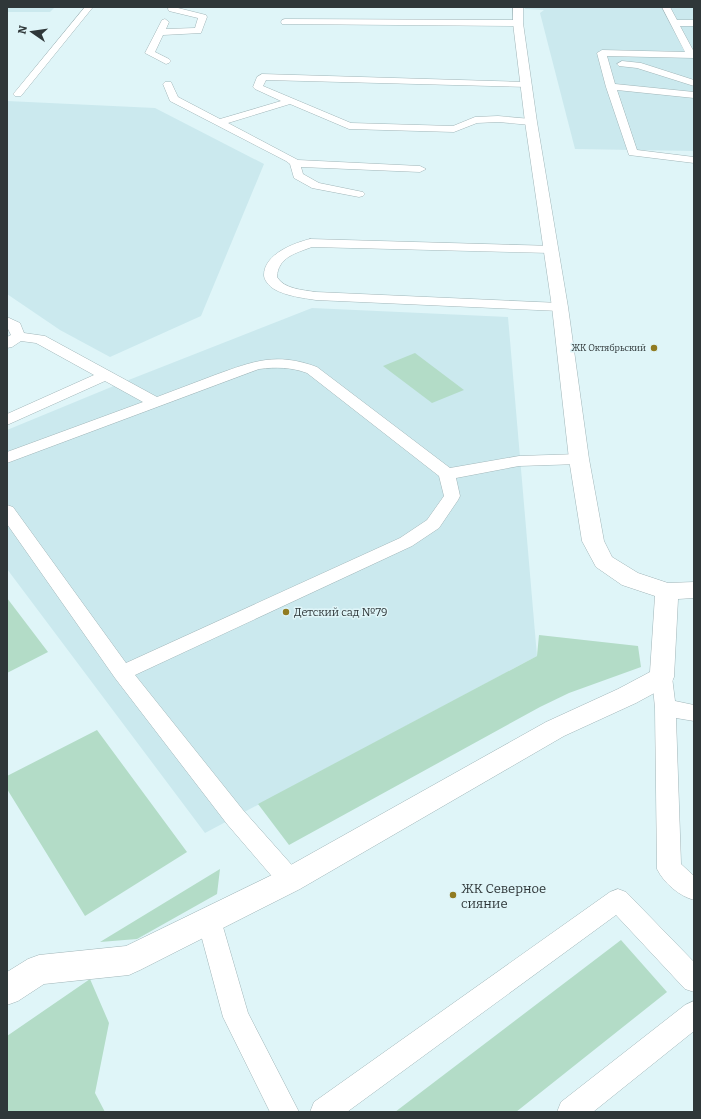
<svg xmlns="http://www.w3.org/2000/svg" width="701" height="1119" viewBox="0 0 701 1119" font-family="Bitter,serif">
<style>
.built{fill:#cbe9ee}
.green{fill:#b3dcc7}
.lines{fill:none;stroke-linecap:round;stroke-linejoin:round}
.service-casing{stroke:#a1b6b9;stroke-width:1}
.minor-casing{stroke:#a1b6b9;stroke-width:1}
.service{fill:#fff;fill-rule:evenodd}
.minor{fill:#fff;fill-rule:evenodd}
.poi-dot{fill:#907b21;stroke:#dff5f8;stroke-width:1.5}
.labels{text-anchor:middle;stroke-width:3;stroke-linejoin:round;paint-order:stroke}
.far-poi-label{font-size:9px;fill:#2f3739;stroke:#dff5f8;text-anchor:end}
.poi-label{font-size:11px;fill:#2f3739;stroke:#dff5f8;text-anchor:start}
.near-poi-label{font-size:13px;fill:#2f3739;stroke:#dff5f8;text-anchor:start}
</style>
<rect width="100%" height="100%" fill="#dff5f8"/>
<!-- built -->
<path class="built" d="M7,7H55L50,12H7Z
M525,7H694V151L575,149L540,13L544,10L525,9Z
M7,101L155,108L264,164L201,316L110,357L60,330L7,294Z
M312,308L508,317L537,656L205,833L7,569V430L121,383Z"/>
<!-- green -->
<path class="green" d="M415,353L464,390L432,403L383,366Z
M7,598L48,652L7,673Z
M539,635L638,646L641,667L569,693L540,707L289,845L258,804L537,656Z
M97,730L187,852L85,916L7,789V776Z
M220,869L217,894L137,939L100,942Z
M621,940L667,992L516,1112H395Z
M90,979L109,1023L95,1093L105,1112H7V1036Z"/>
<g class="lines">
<defs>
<path id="service" d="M85,7H93L21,96H15L13,94L15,92Z
M169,7H174L206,15L207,17L201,33L163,35L155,52L169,59L171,61L169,63L166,64L145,53L162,20L165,19L169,22L166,29L195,28L198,18L169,11L168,9Z
M662,7H670L677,20H694V26H680L694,52V58L607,56L615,84L694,92V98L617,90L637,150L694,157V163L629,155L606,87L597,53L602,50L685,52Z
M285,19L518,20L522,23L518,26L282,24L281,22L282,20Z
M622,61L641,63L694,80V86L637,68L619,66L617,64Z
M262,74L526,82L529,83L531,85L529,87L266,80L263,86L351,123L453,126L475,117L498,116L531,119L536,122L531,125L498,122L477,123L454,132L349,129L290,104L228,123L298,160L420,166L426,169L420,172L301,167L303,174L319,183L363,192L365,194L363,196L359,197L312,188L294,178L290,164L286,161L170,101L163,84L165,82H171L178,97L220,119L281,101L255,89L253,87L257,77Z
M310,239L555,246L557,249L555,252L551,253L312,247C296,253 278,257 277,277C284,289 303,290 316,292L560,303L565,304L567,307L565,310L560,311L316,300C303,298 286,296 274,289C269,286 264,280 264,275C264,254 294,243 310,239Z
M7,317L20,323L24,333L45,336L157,397C176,390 196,382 215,375C254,361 276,352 317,367L450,468L519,456L579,454L585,455L587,459L585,463L579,464L519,466L456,478L460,496L458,500L439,528L412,546L135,675L243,810L298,872L302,880L298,888L290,891L282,888L227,824L115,678L7,524V505L13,507L126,663L400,538L427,520L444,496L439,476L307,373C291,367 276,367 259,369L7,463V452L143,402L105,381L7,425V414L94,375L36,343L21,341L12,347L7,348V337L11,335L7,327Z
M662,669L669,672L672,677L675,701L694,705V721L676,718L681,864L694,876V900C679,896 664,883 657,869L655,708L652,677L655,672Z
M618,889L626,892L694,962V992L685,989L616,915L347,1112H310L314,1102L610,892Z
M209,909L218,912L221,920L248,1013L299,1112H270L223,1017L197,920L200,912Z
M694,1001V1031L593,1112H557L561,1102L685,1005Z"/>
<path id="minor" d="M513,7H523V23L537,122L568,307L589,459L604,541L612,557L638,573L668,583L694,582V598L678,599L674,677L671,684L636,703L564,736L300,889L140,970L129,975L44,984L18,1001L7,1005V972L28,959L39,955L126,946L280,871L546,722L618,689L650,672L655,596L622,585L596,567L582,541L569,459L552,307L525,122L513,23Z"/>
</defs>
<!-- service casing -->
<use href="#service" class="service-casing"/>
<!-- minor casing -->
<use href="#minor" class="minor-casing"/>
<!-- service -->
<use href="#service" class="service"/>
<!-- minor -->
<use href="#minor" class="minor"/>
</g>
<!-- markers -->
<g class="poi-dot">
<circle cx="654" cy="348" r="4"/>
<circle cx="286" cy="612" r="4"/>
<circle cx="453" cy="895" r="4"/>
</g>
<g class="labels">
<!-- far-poi labels -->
<g class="far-poi-label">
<text x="646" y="351">ЖК Октябрьский</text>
</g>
<!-- poi labels -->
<g class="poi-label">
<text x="294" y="616">Детский сад №79</text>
</g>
<!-- near-poi labels -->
<g class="near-poi-label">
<text x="461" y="893">ЖК Северное<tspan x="461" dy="15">сияние</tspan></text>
</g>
</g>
<!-- border -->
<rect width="701" height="1119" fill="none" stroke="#2f3739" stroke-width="16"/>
<!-- north arrow -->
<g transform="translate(32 32) rotate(283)" stroke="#dff5f8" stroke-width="3" paint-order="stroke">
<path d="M0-3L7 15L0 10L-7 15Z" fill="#2f3739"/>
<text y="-6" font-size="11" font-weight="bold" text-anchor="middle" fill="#2f3739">N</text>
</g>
</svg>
